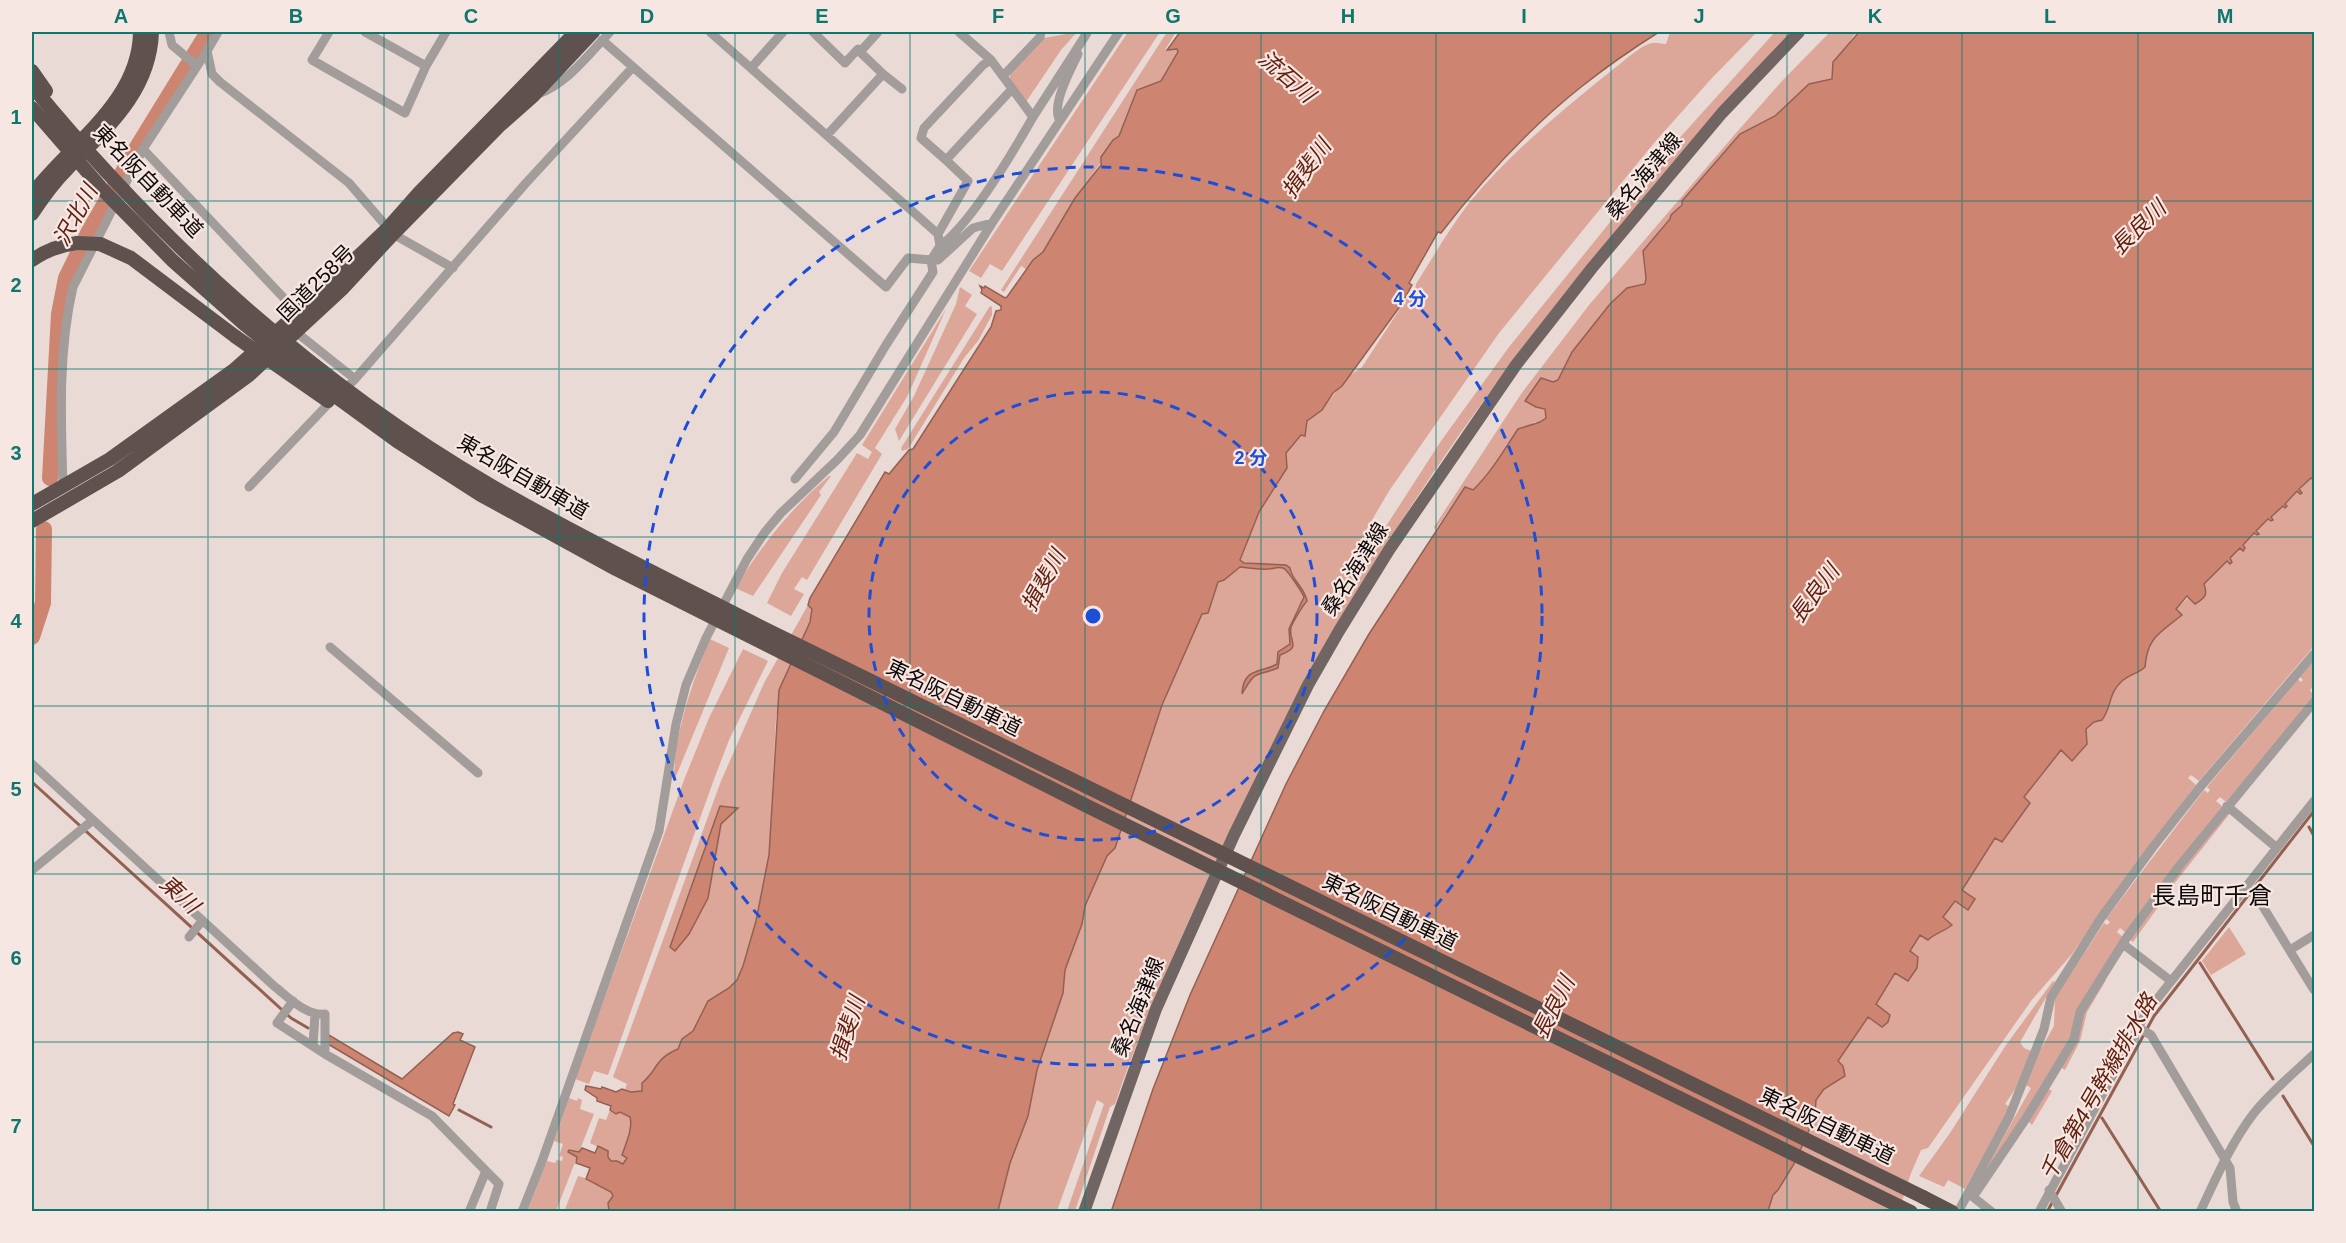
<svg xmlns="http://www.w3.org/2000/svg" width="2346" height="1243" viewBox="0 0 2346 1243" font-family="Helvetica,'Noto Sans JP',sans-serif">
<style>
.green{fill:#dca799;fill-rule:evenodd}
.water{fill:#cd8572;stroke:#946052;stroke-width:1.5}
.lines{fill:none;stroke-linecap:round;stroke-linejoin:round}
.stream{stroke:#946052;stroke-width:3}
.river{stroke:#cd8572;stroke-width:16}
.minor{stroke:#a29c9a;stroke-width:9}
.major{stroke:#706562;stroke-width:12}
.highway{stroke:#5e514e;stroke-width:14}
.highway-bridge{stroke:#5e514e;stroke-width:14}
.grid{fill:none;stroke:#0f766e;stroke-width:1.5;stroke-opacity:0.55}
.ring{fill:none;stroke:#1d4ed8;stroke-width:3;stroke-dasharray:10 8}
.labels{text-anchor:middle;stroke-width:4.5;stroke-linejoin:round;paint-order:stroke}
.street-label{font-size:21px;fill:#0f0a09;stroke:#f7e7e3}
.water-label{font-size:22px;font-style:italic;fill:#61200f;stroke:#f7e7e3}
.quarter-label{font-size:24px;fill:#0f0a09;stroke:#f7e7e3}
.centre{fill:#1d4ed8;stroke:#f7e7e3;stroke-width:3}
.ring-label{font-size:18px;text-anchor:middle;font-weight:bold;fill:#1d4ed8;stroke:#f7e7e3;stroke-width:4.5;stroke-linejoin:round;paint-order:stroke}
.neatline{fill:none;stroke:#0f766e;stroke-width:2}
.grid-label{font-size:20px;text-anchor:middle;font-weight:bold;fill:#0f766e}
</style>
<rect width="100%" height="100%" fill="#e9dad6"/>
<!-- green -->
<path class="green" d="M1077,32L1061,50L1026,102L1010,80V74L1044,38Z
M1128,32H1160L1002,271L990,264L981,278L969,271Z
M1167,32H1176L1165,50L1177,49L1178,52L1161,82L1137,90L1119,136L1075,199L1043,252L1026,269L1021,266L1004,292L1001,290Z
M1670,32H1757L1712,78L1654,143L1499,333L1389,491L1365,532L1373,533L1379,537L1441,441L1509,347L1666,153L1775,32H1792C1730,105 1668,179 1605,252C1574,290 1540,326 1510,365C1398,513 1307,671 1227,838C1186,925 1146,1013 1115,1104L1110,1107L1075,1211H1067L1104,1104L1097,1100L1057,1211L998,1212L1010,1163L1028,1116L1037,1070L1063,993L1065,970L1082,924L1085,906L1107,855L1115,847L1162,705L1202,614L1208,612L1218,582C1244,575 1247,534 1259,512C1269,495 1279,477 1287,459L1286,453L1307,421L1322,410L1346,378L1362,367L1405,301L1415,291L1416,284C1433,257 1449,229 1469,203C1509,154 1561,111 1611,71C1621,64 1640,45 1652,43C1656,42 1662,44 1666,44Z
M1830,32H1859L1854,35L1832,71V79L1809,84L1775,116L1758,124L1683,202L1643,251L1646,278L1645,284L1627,288L1610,304L1572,352L1563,372L1558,380L1553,382L1536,407L1545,409L1546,418L1540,422H1534L1473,490L1465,487L1435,530L1434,527L1521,394L1589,305L1736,133L1782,81Z
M960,287L972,295L965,306L977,314L899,441L895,429L914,396L956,304Z
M990,306L992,307V315L978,341L964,358L908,449L902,451L901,448Z
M946,309L908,395L875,448L882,454L807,580L802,577L794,589L804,594L791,616L767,603L782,573L857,453L868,459L872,452L862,445Z
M829,476H831L819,492L821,495L753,596L735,588C763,544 789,510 829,476Z
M2312,477L2314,480V646L2199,781L2191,775L2188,778L2196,785L2119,886L2072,954L2031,1001L1928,1148L1921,1150L1911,1173L1899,1211L1768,1212L1774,1194L1778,1190L1794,1164L1807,1135L1815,1110L1816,1100L1843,1066L1838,1062L1868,1017L1890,1015L1876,1004L1896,973L1908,981L1917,968L1918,962L1910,952L1920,934L1928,940L1935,933L1950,927L1943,917L1955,901L1967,910L1975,899L1962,890L1996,837L2003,841L2024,798L2061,750L2072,761L2087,745L2086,729L2094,722L2100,721L2110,706L2109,698C2114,690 2120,682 2127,675C2132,671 2139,672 2145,667C2147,637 2161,633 2181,615L2176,609L2227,561L2230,564L2232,562L2230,558L2241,547L2243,550L2245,548L2243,545L2255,533L2258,534L2256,531L2269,519L2273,520L2271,517L2283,506L2286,508L2287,506L2285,504L2297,491L2301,492L2299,490Z
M808,605L812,609L810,622L776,717L769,855L756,920L743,966L737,980L729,988L708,1001L693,1032L681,1042L678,1049C661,1056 646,1075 642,1091L631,1092L625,1089L627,1084L613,1077L721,781L764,683ZM720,806L737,810L721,824L708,898L689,934L675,951Z
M710,639L729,648L674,781C673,775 675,766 675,759C680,717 694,678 710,639Z
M743,649L768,661L729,740L713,782L608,1075L594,1071L589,1084L575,1079L684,780L709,718Z
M2314,661V688L2313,687L2310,690L2314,697L2226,802L2220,797L2216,801L2223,807L2126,933L2120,928L2117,932L2123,937L2071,1038L2025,1117L1977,1185L2031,1088L2026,1085L2038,1054L2054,1026L2055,998L2104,923L2107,925L2110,922L2106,919L2204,790L2208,793L2210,790L2207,787L2298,679L2301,682L2303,680L2300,677Z
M2226,812H2231L2174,884L2172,881Z
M2167,886L2171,889L2133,942L2129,939Z
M2229,927L2246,954L2211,975L2202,961Z
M2104,979L2106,980L2087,1012L2080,1041L2065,1070L2060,1067L2082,1013Z
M2053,981L2055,982L2020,1042L2024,1048L2031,1051L2016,1088L2005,1104L2010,1107L1965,1189L1948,1180L1944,1187L1919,1176L1950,1133L2006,1045Z
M2047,1088L2052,1091L2032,1125L2028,1121Z
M569,1098L577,1101L578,1098L582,1100L580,1109L594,1114L579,1152L569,1151L577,1157L556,1211L527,1212L547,1161L555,1163L557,1160L562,1161L563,1157L559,1156L563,1144L554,1141Z
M610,1110L630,1116C633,1129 626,1143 622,1155L627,1158L623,1165L617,1161H611L606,1151L590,1143L599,1118L606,1120Z
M578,1176L589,1179L590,1182L611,1192L613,1196L608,1203L609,1211L564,1212Z"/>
<!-- water -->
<path class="water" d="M1180,32H1659C1632,49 1606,67 1581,87C1528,129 1482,180 1441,233L1438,232L1409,283L1412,285L1401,305L1342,386L1333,393L1322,410L1307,421L1305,436L1301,435L1286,453L1287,468L1259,512L1240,560L1244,563L1286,565L1290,568C1292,581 1304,586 1307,601C1303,605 1293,622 1291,627C1288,643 1303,646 1280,655L1278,668C1255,677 1256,669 1242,694C1243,667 1262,673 1277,664L1278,652L1290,644L1289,629L1304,597C1302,592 1287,569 1283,568C1278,566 1273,569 1268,569C1259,570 1249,568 1240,567L1224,580L1218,582L1208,613L1202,614L1162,705L1115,848L1107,856L1085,906L1082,924L1065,970L1063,993L1037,1070L1028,1116L1010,1163L998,1211H609L608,1203L613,1196L611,1192L586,1179L590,1168L576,1163L577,1157L568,1152L569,1150L579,1152L582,1148L595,1153L598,1146L608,1151V1157L611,1161H617L623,1164L627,1158L622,1155C626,1143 633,1129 630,1117L620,1112L616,1114L610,1110L611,1106L597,1101V1098L585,1090L586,1086L601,1089L602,1087L616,1092L622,1089L631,1092L642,1091V1083C658,1070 654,1059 678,1049L682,1039L693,1031L708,1001L729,988L737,980L743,966L756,921L769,855L779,690L810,622L812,609L808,605L810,598L885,472L889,474L909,450L913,449L991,327L996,311L1001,310V306L981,293L982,290L980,286L984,288L985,286L1005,298L1007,297L1033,260L1043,252L1075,198L1101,165V157L1113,140L1119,136L1137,90L1161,81L1178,52L1177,49L1167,50Z
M1859,32H2314V480L2311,478L2299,489L2302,493L2300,494L2297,491L2285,504L2287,506L2285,508L2283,506L2271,517L2273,520L2271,521L2268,519L2256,531L2259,534L2257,535L2254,533L2243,545L2245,548L2243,551L2240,548L2230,558L2232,562L2230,564L2227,561L2204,584C2208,595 2205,598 2195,604L2187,596L2176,609L2182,615C2161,632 2147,637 2145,667C2138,674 2129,674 2121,682C2108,694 2112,707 2102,720L2094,722L2086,729L2087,744L2072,761L2061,750L2024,797L2030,803L2002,842L1995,838L1962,890L1975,899L1968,910L1955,901L1943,917L1952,925C1945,931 1935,933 1928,940L1920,935L1910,951L1918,957L1917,968L1908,981L1895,973L1876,1004L1890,1015L1888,1022L1882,1027L1868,1017L1838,1061L1843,1066L1845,1076L1824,1089L1816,1100L1815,1114L1807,1135L1794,1164L1778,1190L1773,1195L1768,1211L1111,1212L1153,1089L1190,995L1286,784L1324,711L1369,634L1465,487L1473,490C1491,473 1504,450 1518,429L1540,422L1546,418L1545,409L1536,407L1525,401L1541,378L1553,382L1558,380L1572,352L1610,304L1627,288L1645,284L1646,278L1643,251L1670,219L1671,215L1682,205V201L1740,134L1775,116L1809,84L1832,79L1833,62Z
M720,806L738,808L721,824L708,898L689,934L675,951L670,947Z
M458,1032L463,1034L460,1040L475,1047L453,1104L455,1105L449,1116L328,1044L329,1035L402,1079L453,1033Z"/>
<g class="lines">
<!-- stream -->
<path class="stream" d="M32,782L291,1018L308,1028
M2309,827L2314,836
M2200,963L2273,1079
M2283,1096L2314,1146
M459,1110L491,1127
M2102,1118L2161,1212
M2047,1212L2154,1016L2314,811"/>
<!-- river -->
<path class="river" d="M50,478L59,314L66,278L88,233L139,144L208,32
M32,637L43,603L44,529"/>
<!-- minor -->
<path class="minor" d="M169,32L172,45L197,66
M329,32L312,60L405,113L426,66L446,32
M365,32L426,66
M710,32L938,234
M813,32L845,63L858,49L860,52L878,32
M959,32L991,60L1033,117L1087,33
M602,40L886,287L908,258L931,260L933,272L886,345L834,432L795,479
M207,51L212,74L220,82L349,183L393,234L453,268
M751,68L783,32
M883,74L902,89
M1003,76L1040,37L1041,32
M1012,89L946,160L968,181L938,234L940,246C971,223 1013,152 1033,117
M538,94C568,83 589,54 610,32
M1059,119C1052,103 1071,69 1078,54
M828,134L883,74L860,52
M143,149L298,313
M946,160L921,138L924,128L983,65L991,60
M940,246L931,260H938L973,228L992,223
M296,332L355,379
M343,391L355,379L526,183L633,67
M63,487C61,420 58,352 73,287L143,149L207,51L218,32
M249,487L332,400
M330,647L478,773
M32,764L274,986C288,997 306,1016 325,1014V1054
M2227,806L2277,848
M32,870L93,820
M2246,887L2257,897L2314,990
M189,937L202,921
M2123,944L2171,981
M2290,950L2314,935
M293,1001L277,1023L325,1054L432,1116L486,1171L469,1212
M2137,1027L2151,1035L2230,1168L2233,1202L2237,1212
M313,1046L315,1014
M486,1171L499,1184L490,1212
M2049,1190L2062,1212
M1968,1193L1973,1197L2025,1120L2053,1074L2074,1039L2080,1012L2127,937L2180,865L2314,702
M1973,1197L1992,1212
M522,1212L541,1164L659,831L676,724L686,685L706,638L747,559L765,532L781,513L837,460L860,435L992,223L1119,32
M1958,1212L2009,1117L2044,1029L2051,997L2101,918L2153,847L2201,786L2314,654
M2039,1212L2146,1013L2314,801
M2200,1212C2216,1178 2231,1143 2254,1113C2272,1091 2294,1073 2314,1054"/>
<!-- major -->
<path class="major" d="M1084,1212L1156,1009L1234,835L1308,685L1339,631L1389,550L1516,365L1592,268L1722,113L1799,32"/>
<!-- highway -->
<path class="highway" d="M32,194C71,143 139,102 140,32
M32,214C43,197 55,181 69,167C108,127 150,91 152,32
M100,244L131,258L236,337
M32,260C45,251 60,245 77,243
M32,504L110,459L234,370L319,294L388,228L419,193L576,32
M32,521L118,471L249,375L343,288L393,234L499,126L533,96L593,32
M1923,1197L1952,1212"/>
<!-- highway-bridge -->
<path class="highway-bridge" d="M32,71L46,91
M32,86C160,242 315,383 490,485C578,536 669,580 759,626L1923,1197
M32,108L103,190L173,261L243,323L316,382L397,441L481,495L616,569L1089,807L1911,1212
M77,243L100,244
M236,337L328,401"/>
</g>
<!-- grid -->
<path class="grid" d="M208,32V1212M384,32V1212M559,32V1212M735,32V1212M910,32V1212M1085,32V1212M1261,32V1212M1436,32V1212M1611,32V1212M1787,32V1212M1962,32V1212M2138,32V1212M32,201H2314M32,369H2314M32,537H2314M32,706H2314M32,874H2314M32,1042H2314"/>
<!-- distance rings -->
<g class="ring">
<circle cx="1093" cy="616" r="224"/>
<circle cx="1093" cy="616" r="449"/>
</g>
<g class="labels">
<!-- street labels -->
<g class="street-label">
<text transform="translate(1644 176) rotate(-50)" y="7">桑名海津線</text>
<text transform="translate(148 181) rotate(46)" y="7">東名阪自動車道</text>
<text transform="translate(316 283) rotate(-45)" y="7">国道258号</text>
<text transform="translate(523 477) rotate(30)" y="7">東名阪自動車道</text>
<text transform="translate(1355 569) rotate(-58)" y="7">桑名海津線</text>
<text transform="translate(954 698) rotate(26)" y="7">東名阪自動車道</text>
<text transform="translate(1390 912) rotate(26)" y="7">東名阪自動車道</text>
<text transform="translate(1138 1007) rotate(-68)" y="7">桑名海津線</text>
<text transform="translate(1827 1126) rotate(26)" y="7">東名阪自動車道</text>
</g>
<!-- water labels -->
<g class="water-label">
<text transform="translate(1287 76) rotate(41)" y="8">流石川</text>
<text transform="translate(1306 168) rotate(-54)" y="8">揖斐川</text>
<text transform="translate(75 215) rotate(-61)" y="8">沢北川</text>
<text transform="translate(2138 227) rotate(-44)" y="8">長良川</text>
<text transform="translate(1043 580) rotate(-61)" y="8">揖斐川</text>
<text transform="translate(1814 593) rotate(-53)" y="8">長良川</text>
<text transform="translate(180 894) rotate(42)" y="8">東川</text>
<text transform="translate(1553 1007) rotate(-63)" y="8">長良川</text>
<text transform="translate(847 1028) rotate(-72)" y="8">揖斐川</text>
<text transform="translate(2098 1087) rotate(-60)" y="8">千倉第4号幹線排水路</text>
</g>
<!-- quarter labels -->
<g class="quarter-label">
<text x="2212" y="904">長島町千倉</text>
</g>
</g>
<circle cx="1093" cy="616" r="9" class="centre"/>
<g class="ring-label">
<text x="1410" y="305">4 分</text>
<text x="1251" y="464">2 分</text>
</g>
<!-- border -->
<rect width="2346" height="1243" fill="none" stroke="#f7e7e3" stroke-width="66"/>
<rect x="33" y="33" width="2280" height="1177" class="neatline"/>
<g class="grid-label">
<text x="121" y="23">A</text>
<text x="296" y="23">B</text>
<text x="471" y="23">C</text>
<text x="647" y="23">D</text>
<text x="822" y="23">E</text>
<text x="998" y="23">F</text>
<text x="1173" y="23">G</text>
<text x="1348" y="23">H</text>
<text x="1524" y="23">I</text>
<text x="1699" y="23">J</text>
<text x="1875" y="23">K</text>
<text x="2050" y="23">L</text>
<text x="2225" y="23">M</text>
<text x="16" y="124">1</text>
<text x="16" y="292">2</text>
<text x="16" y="460">3</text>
<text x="16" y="628">4</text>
<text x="16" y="796">5</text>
<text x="16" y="965">6</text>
<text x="16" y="1133">7</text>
</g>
</svg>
